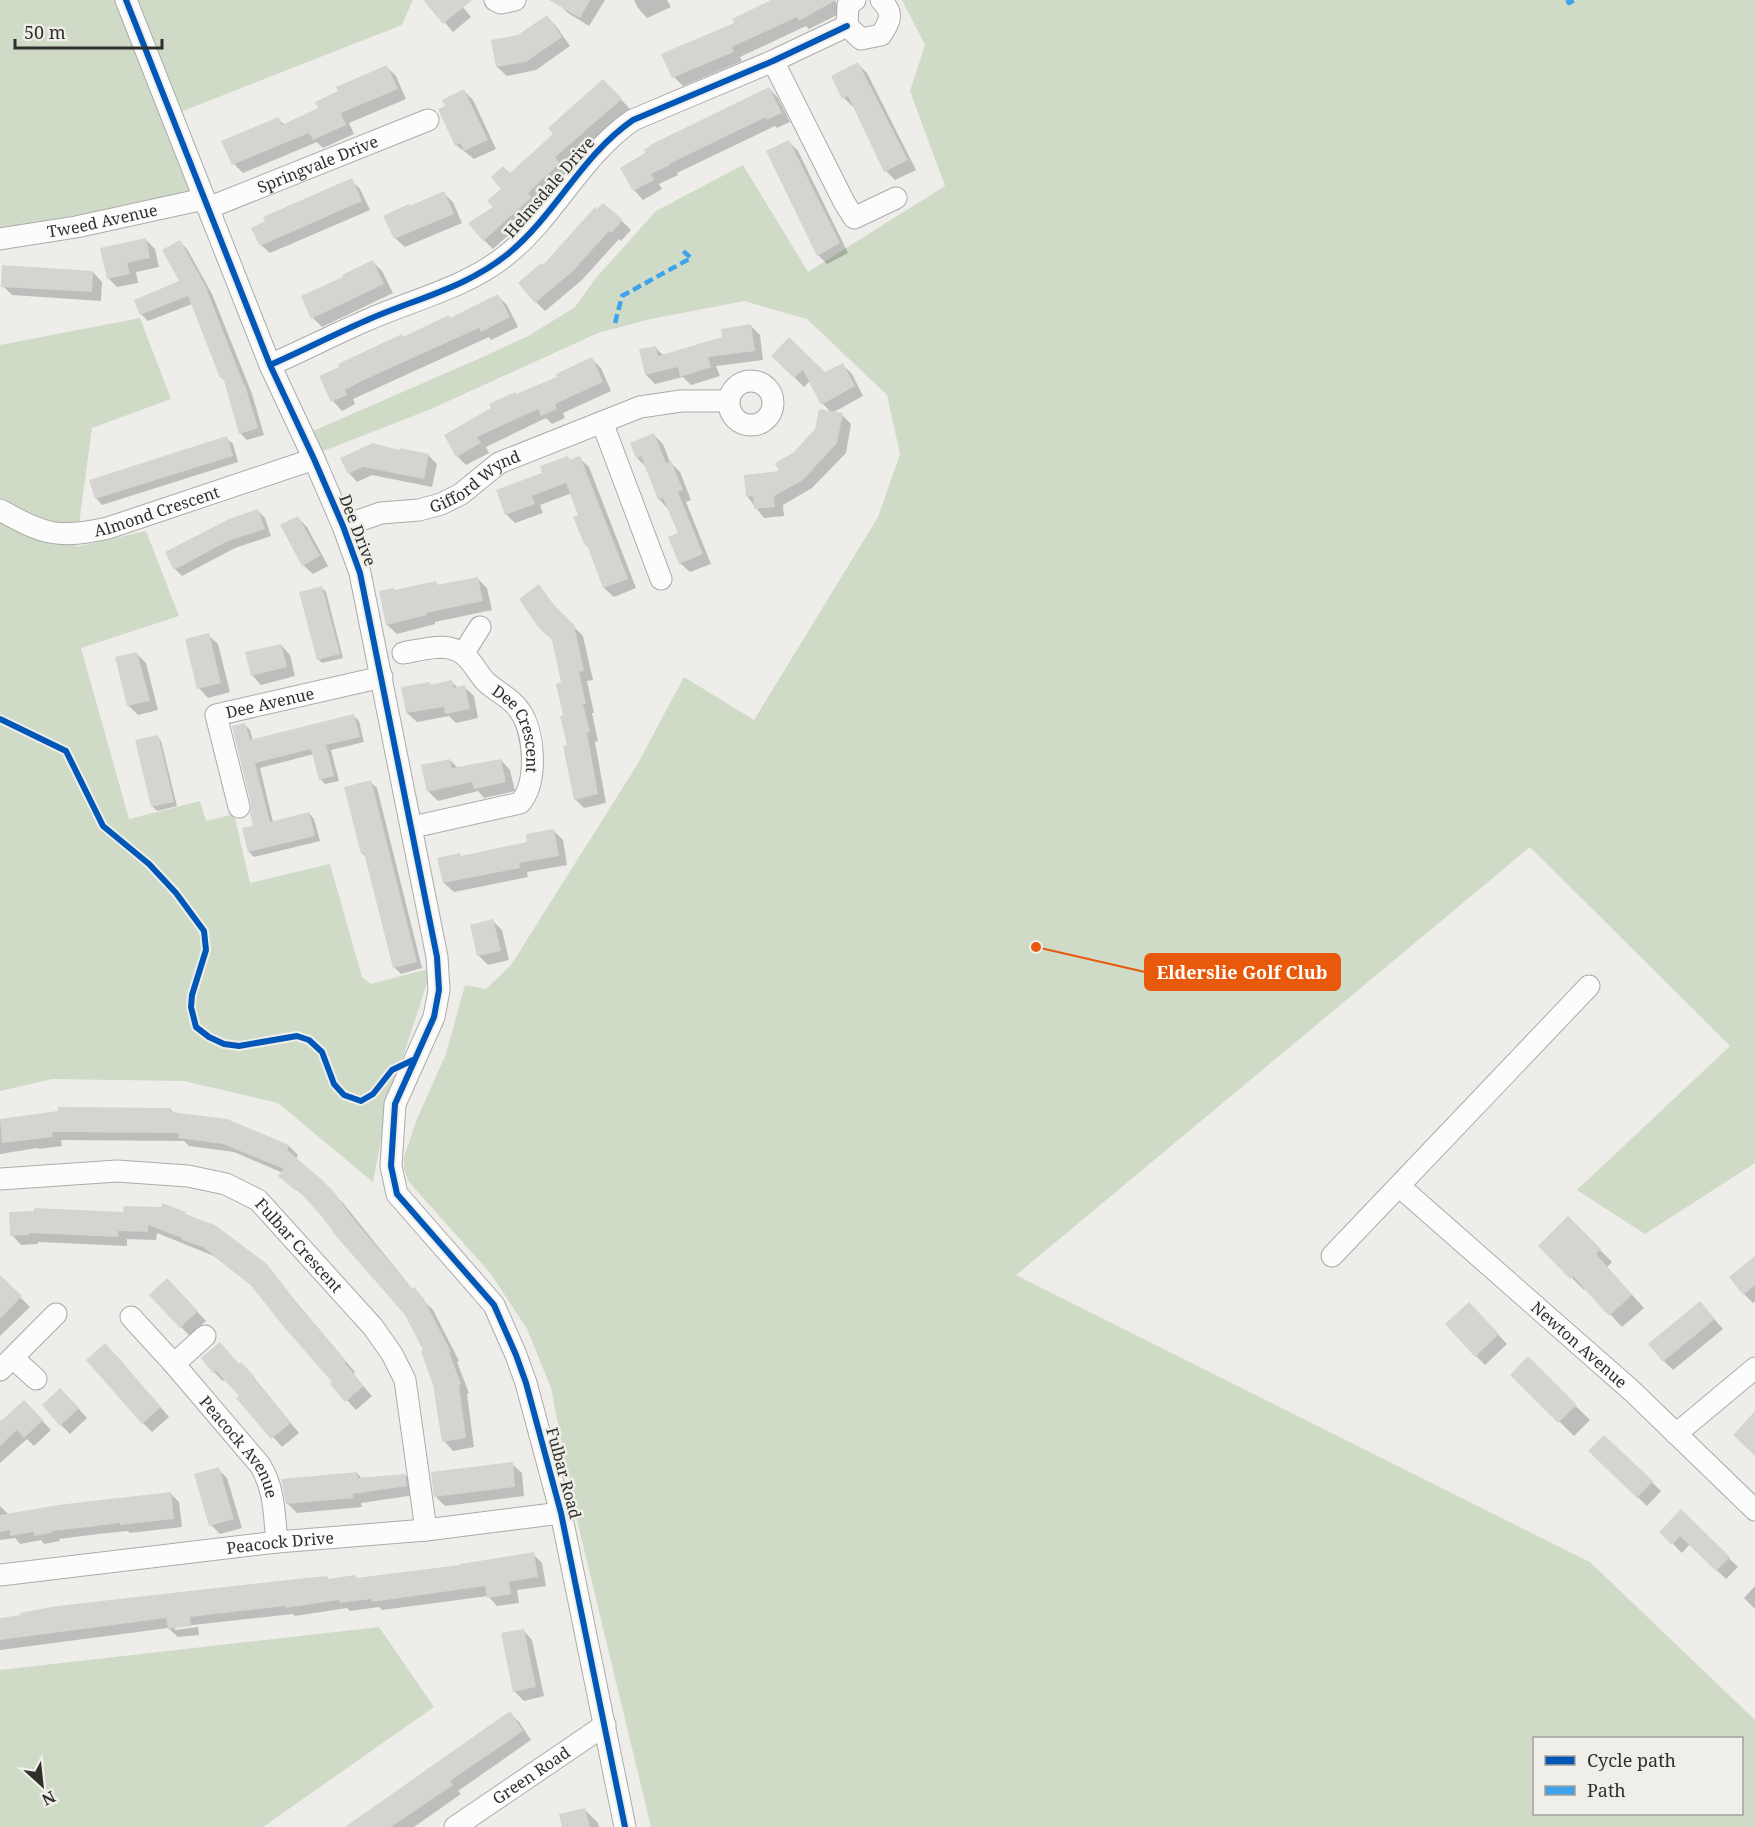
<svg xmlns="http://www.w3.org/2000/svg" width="1755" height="1827" viewBox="0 0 1755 1827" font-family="'Noto Serif',serif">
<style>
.green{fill:#cfdbc7;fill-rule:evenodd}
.shadow{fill:#0003}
.building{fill:#d5d4d1}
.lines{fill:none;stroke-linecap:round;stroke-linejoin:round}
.street-casing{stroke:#acaba9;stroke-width:23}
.street{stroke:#fcfcfc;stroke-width:21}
.quiet{stroke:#3ea3eb;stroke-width:4.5;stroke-dasharray:9 4.5;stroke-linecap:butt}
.cycleway-casing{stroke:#f0eee8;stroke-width:10}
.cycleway{stroke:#0057b8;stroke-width:6}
.labels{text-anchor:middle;stroke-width:5;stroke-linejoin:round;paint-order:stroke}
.street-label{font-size:16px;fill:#2f2f2c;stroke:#f0eee8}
.leader{fill:none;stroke:#e8590c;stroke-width:2}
.callout-dot{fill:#e8590c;stroke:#f0eee8;stroke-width:2}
.callout{fill:#e8590c;stroke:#e8590c;stroke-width:2}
.callout-label{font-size:18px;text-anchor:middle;font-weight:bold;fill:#fff}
</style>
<rect width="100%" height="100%" fill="#eeedea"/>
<!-- green -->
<path class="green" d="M0,0H413L402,25L165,118L192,196L0,228Z
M902,0H1755V1163L1645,1234L1577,1190L1730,1046L1530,847L1016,1275L1590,1562L1755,1720V1827H651L575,1512L551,1388L527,1329L491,1274L409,1182L404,1169V1157L417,1119L446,1054L465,985L486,989L511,965L637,765L684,677L754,720L878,517L900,454L887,395L807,319L744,301L646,320L598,333L431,409L321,452L313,431L485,356L530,335L575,307L595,279L656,211L743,165L808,272L945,186L910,91L925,45ZM1534,1738H1742V1814H1534Z
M140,318L171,399L92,428L76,547L146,531L179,616L81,648L129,819L200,801L206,821L234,814L250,883L330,864L362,977L371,984L432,968L389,1100L373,1182L278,1103L184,1081L52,1079L0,1091V345Z
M379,1627L434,1707L263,1827H0V1670Z"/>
<!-- shadow -->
<path class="shadow" d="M425,0H457L471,17L453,32Z
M561,0H605L589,26L568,13L559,4Z
M634,0H667L671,7L647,18L638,8Z
M774,0H835L841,13L809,29L806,26L740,57L742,61L683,86L674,77L736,24Z
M547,17L556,26L570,46L536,70L507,76L497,67L519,36Z
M858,64L867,73L916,170L895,180L886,171L855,106L853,107L844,98Z
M387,67L396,76L406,99L349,123L354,134L323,148L317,142L243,173L234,164L278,119L285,125L320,109Z
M769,88L778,98L790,122L777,128L775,126L677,173L678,175L659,184L662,189L643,200L634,190L647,153Z
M612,90L630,109L563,167L568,173L536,203L540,207L493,249L484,240L503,189L510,175Z
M464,91L473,100L496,149L474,159L456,145Z
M789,142L798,151L848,253L827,264L818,255Z
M351,180L360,189L370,210L270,253L261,245Z
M443,193L453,202L462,223L405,247L395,238L411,208Z
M622,221L631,230L621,241L619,239L582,280L545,311L536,302L543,267Z
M145,239L155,249L159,267L136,272L138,283L117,287L108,278Z
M180,242L187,249L212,294L252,394L264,435L247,440L240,433L225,381L221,377L192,304L148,321L141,314L181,282Z
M373,262L382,271L393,293L322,327L313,318L345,278Z
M93,272L102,282L101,301L12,295L3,286Z
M498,296L507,305L518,327L491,340L489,337L353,399L355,404L342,411L333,401L321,377L404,338L451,319Z
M751,326L760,335L763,360L716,366L720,376L691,385L683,377L655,384L646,375L655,347L664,356L723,338Z
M773,356L825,374L842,364L852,374L863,396L832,413L842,415L851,424L846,453L812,488L783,505L784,516L764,518L747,496L781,472L794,454L832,413L823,404L810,381L804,387Z
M592,359L601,368L611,391L563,413L565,418L552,424L546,418L486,447L489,453L466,465L457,456L516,396L559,378Z
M654,435L663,444L670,462L680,472L691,500L686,502L711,564L690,572L680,563V534L668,509L659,499L646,467L637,458Z
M226,438L233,444L238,462L102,505L96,498Z
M401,451L428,455L437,464L432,487L372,475L357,482L349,473L342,459Z
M567,457L571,461L579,458L589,467L636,588L614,597L604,588L590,549L586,545L580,516L572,493L540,505L543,513L515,523L506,514Z
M258,511L265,518L271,536L235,548L182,576L175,569Z
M298,518L307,527L328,566L313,574L303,565Z
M477,578L487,588L492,610L435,622V624L397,634L387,625L396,591L436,583L439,586Z
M539,586L561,614L583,636L593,680L587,681L594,713H592L598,741L595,742L606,803L584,808L575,799L563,684Z
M322,588L326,592L343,658L322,663L318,659Z
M208,635L218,644L230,692L208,698L199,688Z
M281,645L290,655L295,676L261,685L252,675Z
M137,654L146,663L158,710L138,715L128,705Z
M452,682L458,688L464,687L474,696L478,718L456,723L449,716L417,722L407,713L429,683L432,686Z
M354,716L359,721L364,742L331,750L339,781L325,784L320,779L314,754L260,768L273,822L309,813L314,819L320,841L254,857L249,852L255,827L245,725L250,730L253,741Z
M157,736L161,741L177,806L157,811L153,807L137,742Z
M450,760L458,768L501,760L510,770L515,791L484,798L478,791L438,801L429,792L423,766Z
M370,782L377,788L422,968L401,974L394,967L367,858L362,853Z
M554,831L563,840L567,865L527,872L528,877L454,892L444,883L462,858L529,843Z
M493,921L502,930L509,960L488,965L478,955Z
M171,1110L174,1113L227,1120L289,1146L298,1155L296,1159L343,1203L413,1290L433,1310L459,1361L457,1362L469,1393L467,1394L474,1447L453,1451L444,1441L435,1384L425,1351L406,1314L307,1198L290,1185L283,1173L234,1152L189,1146L184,1141L61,1140L62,1146L39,1149L37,1148L0,1154V1121L59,1113Z
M11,1213L185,1214L266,1266L355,1372L353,1374L372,1396L356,1410L332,1384L334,1382L255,1288L214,1256L157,1233L156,1240L127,1239V1246L38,1242V1244L21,1245L12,1235Z
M1568,1218L1612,1262L1607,1267L1644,1308L1622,1327L1586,1288L1584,1290L1540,1246Z
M1755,1258V1301L1753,1303L1744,1294Z
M167,1280L206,1321L190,1336L181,1327Z
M4,1281L30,1307L0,1336V1285Z
M1700,1303L1723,1329L1673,1370L1664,1361Z
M1478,1313L1507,1344L1485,1365L1476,1356Z
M115,1354L169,1417L152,1432L143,1423Z
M203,1358L240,1365L250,1373L299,1433L282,1447L239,1398L241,1396L225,1379L223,1381L214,1372Z
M1528,1359L1590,1420L1574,1436L1512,1375Z
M70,1399L87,1418L70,1434L61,1425Z
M33,1411L51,1430L34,1446L27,1439L0,1463V1420L2,1422Z
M1605,1437L1661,1491L1647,1506L1590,1451Z
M512,1464L522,1473L524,1496L445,1506L436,1497Z
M218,1469L227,1478L242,1528L220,1534L211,1525Z
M357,1473L362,1479L405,1475L414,1485L415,1495L361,1503L362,1507L297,1513L287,1503Z
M171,1494L179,1502L182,1527L130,1533L128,1531L98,1534L59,1539L60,1541L44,1544L41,1540L20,1544L15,1538L0,1540V1506L8,1514Z
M1681,1511L1738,1567L1726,1579L1690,1544L1682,1553L1661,1532Z
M533,1554L542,1563L546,1586L517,1590L519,1603L497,1606L488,1596L382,1610L379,1607L350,1611L347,1608L295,1616L293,1614L175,1627V1630L198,1627L199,1635L178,1637L168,1628L0,1650V1619L327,1577L329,1580L355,1576L358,1580L462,1567Z
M1755,1586V1609L1744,1598Z
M523,1630L532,1640L544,1696L524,1701L514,1691Z
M510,1713L519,1722L531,1740L458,1791L461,1794L414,1827H347Z
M585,1810L598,1823L599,1827H564Z"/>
<!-- building -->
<path class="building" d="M423,0H472L443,24Z
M549,0H590L580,18Z
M771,0H836L799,21L797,17L732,47L734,52L672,78L661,54L734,23L732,19Z
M547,15L562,37L526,62L496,67L491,40L518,35Z
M858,62L908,160L884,172L848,96L842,99L831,76Z
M387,65L398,89L341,113L346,125L313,140L309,133L232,165L221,141L279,117L282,125L318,108L315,102L338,91L336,87Z
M603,79L622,99L555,157L560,163L528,193L532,197L483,241L468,223L493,207L487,201L501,189L491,177L503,166L510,173L553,134L548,128Z
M769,87L782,113L767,120L766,117L669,164L670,165L651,174L654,180L633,191L620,168L645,153L644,150L650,146V145Z
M464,89L488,140L464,151L460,143L455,146L438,109L445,106L442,100Z
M789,140L840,243L817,256L766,151Z
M352,178L362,201L260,246L251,228L265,221L263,217Z
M444,191L454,214L394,239L383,216L409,204L410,206Z
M603,203L623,220L611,233L609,231L573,271L535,303L518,283L541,263L543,265L595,207L597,209Z
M146,238L150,258L127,263L130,274L107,279L100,248Z
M180,240L205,285L244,385H245L258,428L239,434L223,377L220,378L188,296L140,315L134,300L179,281L162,250Z
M373,260L384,284L311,319L301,296L343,277L342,275Z
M2,265L93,271L92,292L1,287Z
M498,294L510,317L481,332L479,328L364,380L345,390L347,395L331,402L319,376L339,367L338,364L402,334L403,337L449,315L450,318Z
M751,324L755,351L708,357L711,367L680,377L678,367L645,375L639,349L656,346L658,356L722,337L721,329Z
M789,337L825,372L843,363L855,386L821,405L803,370L794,378L771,356Z
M592,357L603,382L555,404L557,409L541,416L538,409L477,437L481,443L456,457L444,435L491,408L489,404L515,392L516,394L557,377L556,374Z
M819,409L843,413L837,443L803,480L774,496L775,507L754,509L753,496L746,497L744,475L779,471L775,463L793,453L815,429Z
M654,433L666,463L671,461L683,490L678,492L703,554L679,564L668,537L678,533L663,498L658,500L641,456L636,458L630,443Z
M227,436L233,456L95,499L89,480Z
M373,443L399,450L400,448L429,454L424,479L363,467L348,474L340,458Z
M568,456L569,460L580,456L628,579L603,588L587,545L585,546L573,517L578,515L566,483L532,496L535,504L505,515L496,490L542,473L540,466Z
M258,509L265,529L228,541L174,570L165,552L229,519Z
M298,516L320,556L302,566L280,525Z
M478,577L483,601L426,613L427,615L386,625L379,591L394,588L395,590L436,581L437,585Z
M539,584L552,603L574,625L584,671L579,672L586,704H583L590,732L587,733L598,794L574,800L563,746L567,745L560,716L563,715L556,684L561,682L552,640L538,627L519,599Z
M322,586L340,654L317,660L299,592Z
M209,633L221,683L197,689L185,639Z
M281,644L287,667L251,676L245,652Z
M137,652L150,701L127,706L115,657Z
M452,680L454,688L465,685L470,709L445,714L444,707L406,713L401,687L430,682V685Z
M354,714L360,737L326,745L334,776L319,780L311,749L255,763L270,822L309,812L315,836L248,852L242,828L253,826L250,813L251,804L232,726L245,723L250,740Z
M158,735L174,802L151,807L135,740Z
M450,759L452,768L501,759L506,782L474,789L472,782L427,792L421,765Z
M371,780L417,962L393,968L364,853L361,854L344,787Z
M554,829L559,856L519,863L520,868L443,883L437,858L460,853L461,856L527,842L526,834Z
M493,919L501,951L477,956L470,925Z
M58,1107L171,1108V1112L227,1119L289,1145L287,1150L320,1178L334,1192L352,1217L412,1289L414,1287L424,1299L451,1352H449L461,1384L459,1385L466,1438L442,1442L433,1385L421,1351L423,1350L405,1315L336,1236L323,1218L297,1189L296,1191L278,1176L284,1169L223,1144L178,1138L179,1133L52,1132L53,1137L2,1143L0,1119L58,1111Z
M162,1203L186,1212L185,1214L215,1225L267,1264L300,1307L347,1362L345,1363L364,1386L345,1402L330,1384L332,1382L284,1327L249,1283L203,1247L182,1240V1238L148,1225V1232L118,1231V1237L29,1233V1235L10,1236L9,1212L34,1211V1208L123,1212L124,1206L161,1207Z
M1568,1216L1601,1249L1596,1254L1632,1295L1609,1316L1573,1276L1570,1279L1538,1246Z
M1755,1256V1285L1743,1295L1729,1277Z
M0,1275L22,1296L0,1319Z
M167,1278L198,1311L180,1328L149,1295Z
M1700,1301L1715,1319L1663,1362L1648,1344Z
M1469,1302L1499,1334L1475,1357L1445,1324Z
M220,1342L239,1364L241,1362L254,1376L253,1378L291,1423L271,1439L236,1398L239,1396L216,1371L213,1373L201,1358Z
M105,1343L161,1407L142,1424L86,1360Z
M1528,1356L1577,1405L1558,1423L1510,1375Z
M60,1388L79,1408L60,1426L42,1405Z
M24,1400L43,1420L24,1438L17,1430L0,1446V1422Z
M1755,1411V1456L1733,1435Z
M1604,1435L1653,1481L1637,1498L1588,1451Z
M513,1462L515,1487L434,1497L431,1472Z
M219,1467L234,1519L209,1526L194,1474Z
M357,1472L358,1478L405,1474L407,1486L353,1494V1498L286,1504L281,1479Z
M171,1492L174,1519L120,1525V1523L89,1527L52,1531V1533L34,1536V1532L10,1536V1530L0,1532V1515L58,1505Z
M1681,1509L1730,1557L1716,1571L1680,1536L1672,1545L1659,1532Z
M534,1552L538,1577L509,1582L511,1594L487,1598L485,1586L372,1602L371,1599L340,1603L339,1600L285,1608V1606L190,1617L191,1626L168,1629L166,1618L0,1640V1618L21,1615L20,1613L57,1606L306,1578L327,1576L328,1579L355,1575L356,1578L460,1565V1564Z
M524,1629L536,1687L513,1692L501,1633Z
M510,1711L523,1731L450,1781L453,1785L391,1827H345Z
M585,1808L590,1827H562L559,1814Z"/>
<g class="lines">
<defs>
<g id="street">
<path d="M126,0L270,365L314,459L343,526L360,573L437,957L439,990L434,1017L395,1104L391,1166L397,1194L494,1305L516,1355L526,1383L561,1513L625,1827"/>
<path d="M495,0L501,3L515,0"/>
<path d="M847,26L861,39L881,35C891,19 894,14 881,0"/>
<path d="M847,26L848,5L855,0"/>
<path d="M773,61L844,202L854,218L896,198"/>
<path id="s1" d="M208,208L428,120"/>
<path id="s2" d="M0,239L76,227L204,199"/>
<path d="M270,365C302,351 333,335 365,321C414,299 467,288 509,253C556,214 582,155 633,120L773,61L847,26"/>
<circle cx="751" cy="403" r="22"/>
<path d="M602,422L661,579"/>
<path id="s3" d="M0,510C44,535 59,539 108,528L314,459"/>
<path id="s4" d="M343,526L381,513L419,510L441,504L461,494L499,463L640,407L681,401H729"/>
<path id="s5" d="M403,653C420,650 442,643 458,651C470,656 476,671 485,681C496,692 512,698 520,711C535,733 538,783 520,803L413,827"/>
<path d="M463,654L480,627"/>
<path id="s6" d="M239,807L216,715L382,677"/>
<path id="s7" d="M0,1179L117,1171L188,1176L226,1184L258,1200L373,1327L392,1354L405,1380L426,1530"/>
<path id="s8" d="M1399,1186L1632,1391L1755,1510"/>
<path d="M1332,1256L1589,986"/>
<path id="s9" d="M131,1317L174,1364L260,1465C275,1489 274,1515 277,1542"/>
<path d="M13,1358L36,1379"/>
<path d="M174,1364L205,1336"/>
<path d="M0,1370L56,1314"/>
<path d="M1676,1434L1755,1368"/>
<path id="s10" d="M0,1575L277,1542L426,1530L561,1513"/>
<path id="s11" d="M455,1827L605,1725"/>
</g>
</defs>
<!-- street casing -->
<use href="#street" class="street-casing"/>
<!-- street -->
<use href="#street" class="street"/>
<!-- quiet -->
<path class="quiet" d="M1567,0L1569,3L1574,0
M615,323L622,296L691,258L682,250"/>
<defs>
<path id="cycleway" d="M126,0L270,365L314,459L343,526L360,573L437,957L439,990L434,1017L395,1104L391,1166L397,1194L494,1305L516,1355L526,1383L561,1513L625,1827
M270,365C302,351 333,335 365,321C414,299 467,288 509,253C556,214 582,155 633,120L773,61L847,26
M0,719L66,751L103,826L149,864L176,893L204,931L206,950L192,995L191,1007L196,1027L209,1037L224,1044L239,1046L297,1036L309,1040L322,1052L334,1084L344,1095L361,1101L373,1094L392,1070L413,1060"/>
</defs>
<!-- cycleway casing -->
<use href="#cycleway" class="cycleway-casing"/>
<!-- cycleway -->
<use href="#cycleway" class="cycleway"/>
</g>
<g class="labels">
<!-- street labels -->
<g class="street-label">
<text dy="6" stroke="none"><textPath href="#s1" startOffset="118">Springvale Drive</textPath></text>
<text transform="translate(549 187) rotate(-49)" y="6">Helmsdale Drive</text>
<text dy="6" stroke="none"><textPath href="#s2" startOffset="104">Tweed Avenue</textPath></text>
<text dy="6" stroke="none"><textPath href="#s4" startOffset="142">Gifford Wynd</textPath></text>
<text dy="6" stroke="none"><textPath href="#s3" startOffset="165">Almond Crescent</textPath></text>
<text transform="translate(358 530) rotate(69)" y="6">Dee Drive</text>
<text dy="6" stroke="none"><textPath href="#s6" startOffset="150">Dee Avenue</textPath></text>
<text dy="6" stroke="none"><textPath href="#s5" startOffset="158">Dee Crescent</textPath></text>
<text dy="6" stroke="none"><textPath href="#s7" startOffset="324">Fulbar Crescent</textPath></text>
<text dy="6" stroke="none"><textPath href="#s8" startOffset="240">Newton Avenue</textPath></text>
<text dy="6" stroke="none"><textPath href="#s9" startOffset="170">Peacock Avenue</textPath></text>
<text transform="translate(564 1473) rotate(75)" y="6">Fulbar Road</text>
<text dy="6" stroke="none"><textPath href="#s10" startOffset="282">Peacock Drive</textPath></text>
<text dy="6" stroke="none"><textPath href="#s11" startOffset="92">Green Road</textPath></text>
</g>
</g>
<!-- callouts -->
<path class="leader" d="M1036 947L1145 972"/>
<circle class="callout-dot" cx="1036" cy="947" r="6"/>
<rect class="callout" x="1145" y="954" width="195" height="36" rx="6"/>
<g class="callout-label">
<text x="1242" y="979">Elderslie Golf Club</text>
</g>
<!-- legend -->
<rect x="1533" y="1737" width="210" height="78" fill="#f0eee8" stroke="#a3a29d" stroke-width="1.5"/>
<rect x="1545" y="1756" width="30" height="9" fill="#0057b8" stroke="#a3a29d" stroke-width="1.5"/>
<text x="1587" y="1767" font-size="18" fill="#2f2f2c">Cycle path</text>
<rect x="1545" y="1786" width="30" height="9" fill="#3ea3eb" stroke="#a3a29d" stroke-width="1.5"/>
<text x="1587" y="1797" font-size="18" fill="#2f2f2c">Path</text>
<!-- north arrow -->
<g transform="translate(42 1785) rotate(153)" stroke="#f0eee8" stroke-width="4.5" paint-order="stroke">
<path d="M0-4.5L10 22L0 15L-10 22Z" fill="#2f2f2c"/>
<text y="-9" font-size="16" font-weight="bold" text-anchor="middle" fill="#2f2f2c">N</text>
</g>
<!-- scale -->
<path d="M15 39v9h147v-9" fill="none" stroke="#2f2f2c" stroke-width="3"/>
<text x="24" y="39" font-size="18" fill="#2f2f2c" stroke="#f0eee8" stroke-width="4.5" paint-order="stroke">50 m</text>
</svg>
